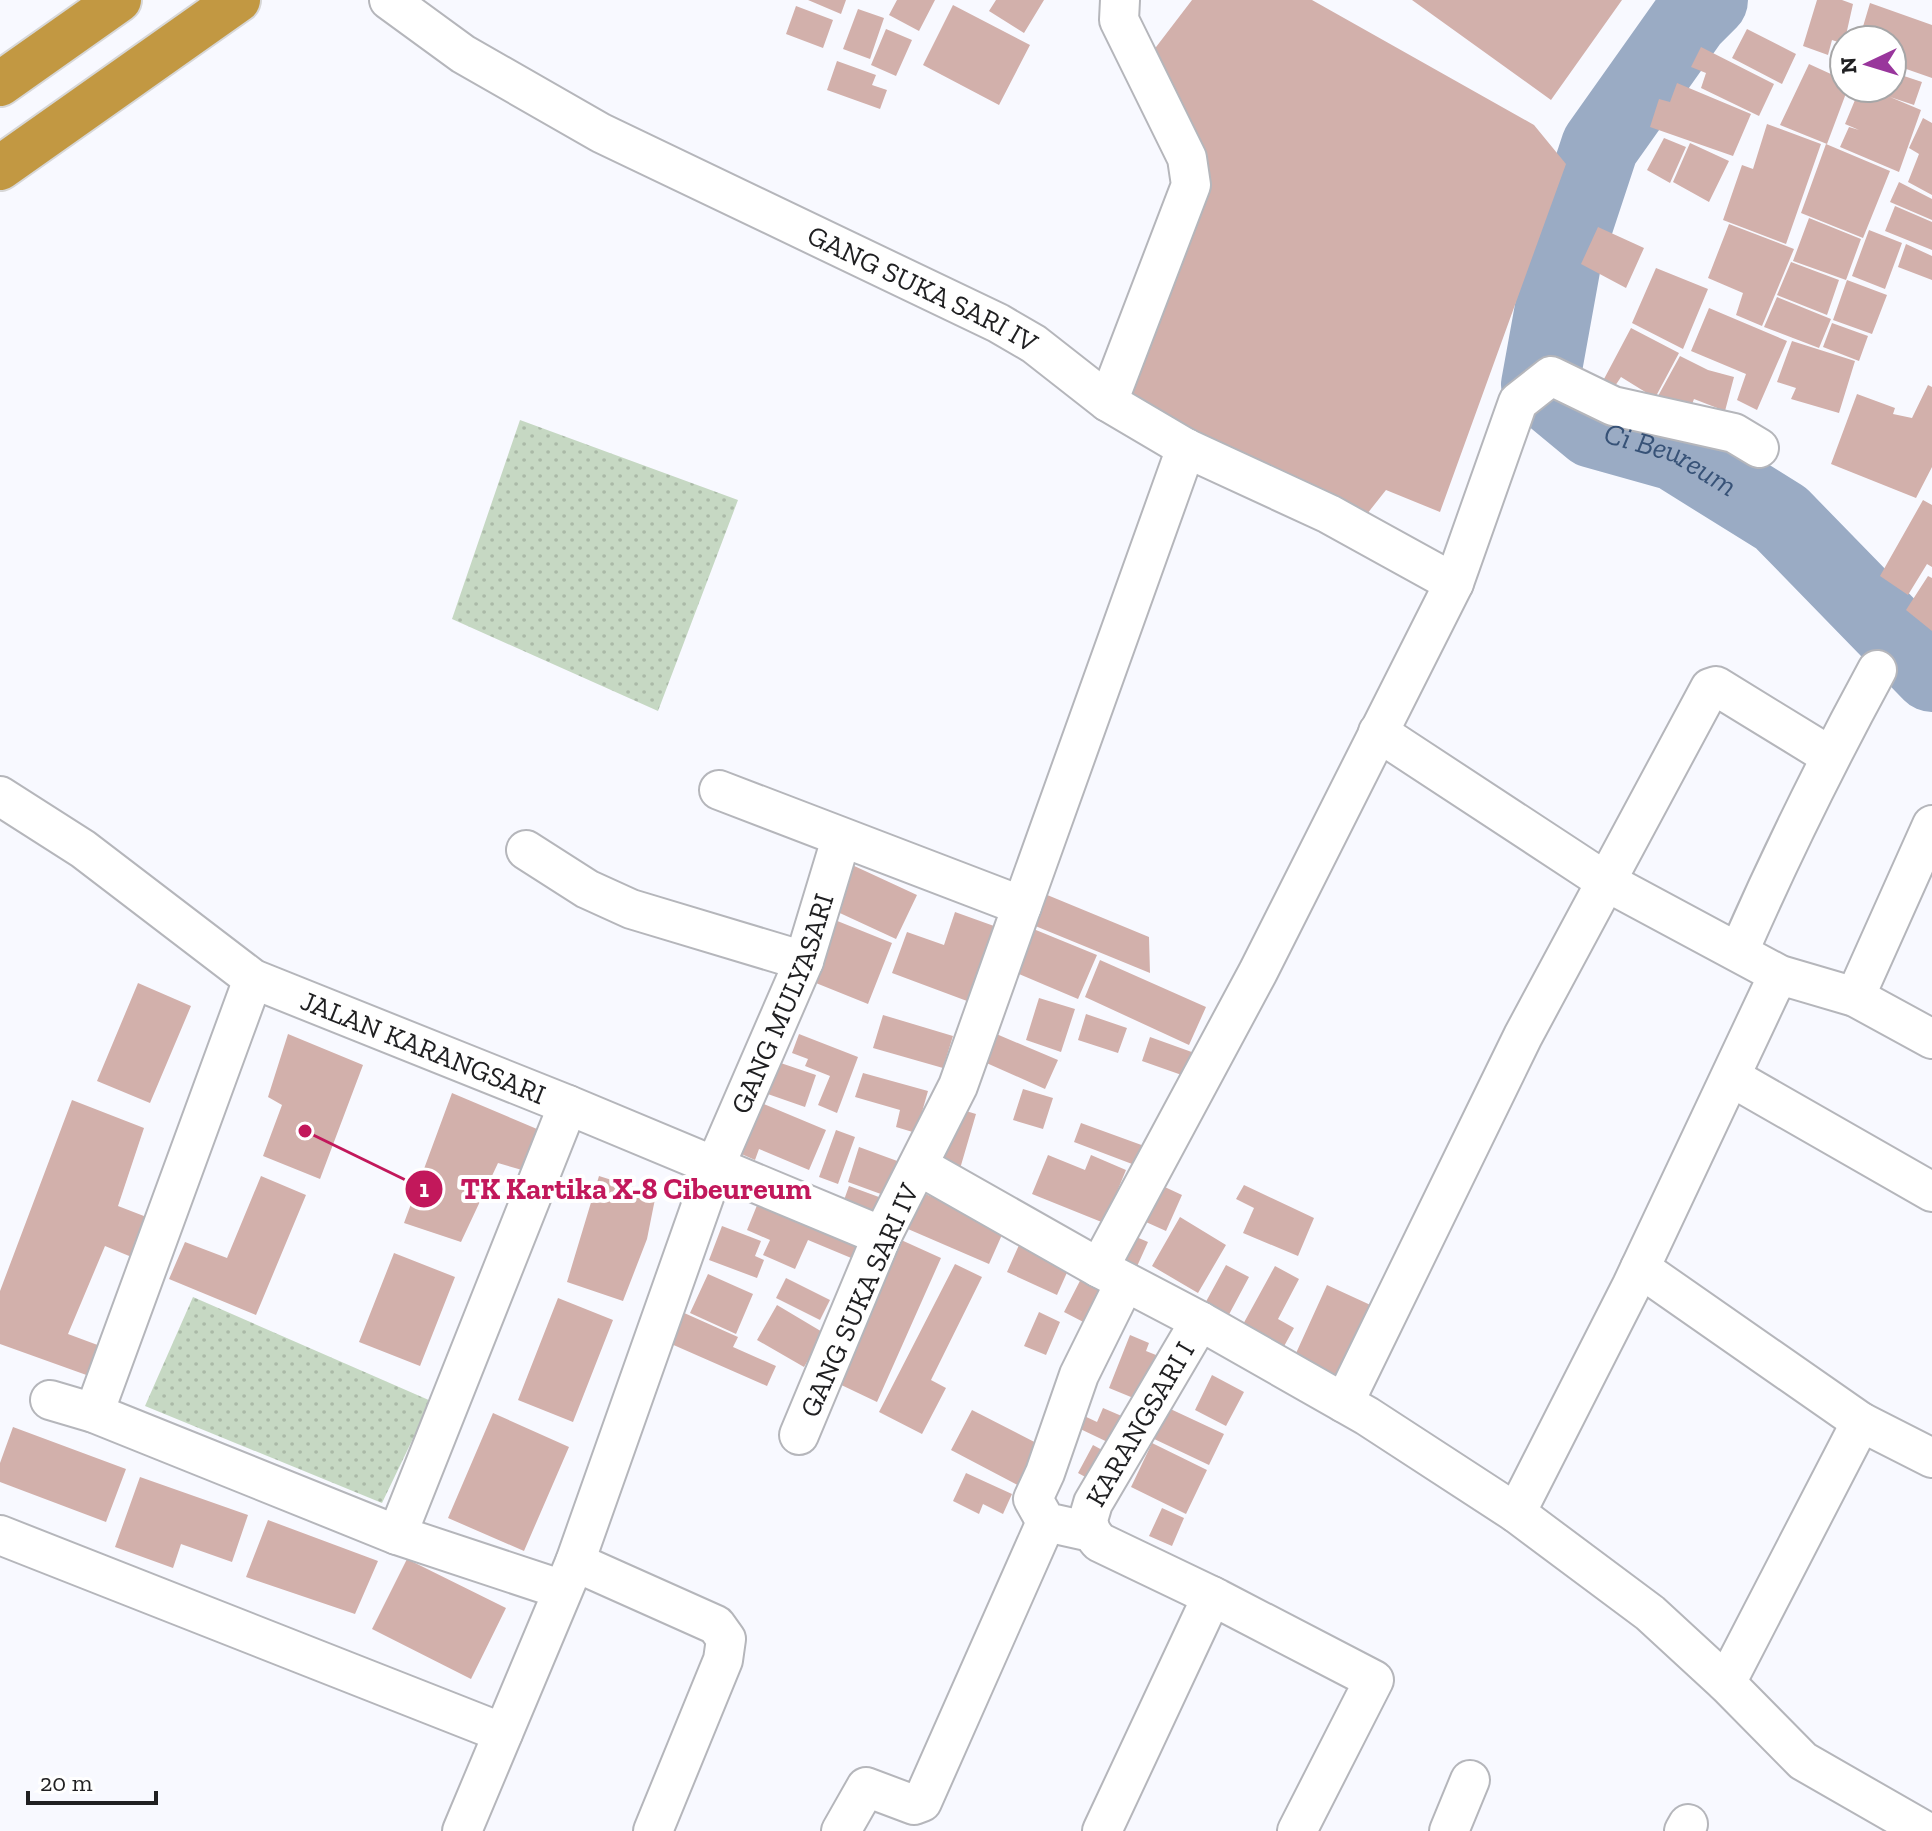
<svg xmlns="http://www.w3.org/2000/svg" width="1932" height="1831" viewBox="0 0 1932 1831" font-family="'Zilla Slab',serif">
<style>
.grass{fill:url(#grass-dots)}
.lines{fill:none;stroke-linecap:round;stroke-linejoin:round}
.river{stroke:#9aabc4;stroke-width:78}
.building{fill:#d2b0ab}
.minor-casing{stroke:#b5b6bb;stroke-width:42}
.trunk-casing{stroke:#d7d7d7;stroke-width:48}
.minor{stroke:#fff;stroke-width:38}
.trunk{stroke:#c29842;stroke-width:44}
.labels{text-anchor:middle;stroke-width:8;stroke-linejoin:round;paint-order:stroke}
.street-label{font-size:28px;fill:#202022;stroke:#fff}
.water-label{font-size:30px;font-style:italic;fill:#375277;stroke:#fff}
.leader{fill:none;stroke:#c2185b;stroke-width:3}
.callout-dot{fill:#c2185b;stroke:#fff;stroke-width:3}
.mark-label{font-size:24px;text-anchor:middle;font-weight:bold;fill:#fff}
.callout-label{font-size:30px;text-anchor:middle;font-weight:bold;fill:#c2185b;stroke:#fff;stroke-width:8;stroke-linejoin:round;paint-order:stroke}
</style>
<defs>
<pattern id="grass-dots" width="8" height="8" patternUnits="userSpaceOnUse" patternTransform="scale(2)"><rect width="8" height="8" fill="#c6d8c3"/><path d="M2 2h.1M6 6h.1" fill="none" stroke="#aab9a7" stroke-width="1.8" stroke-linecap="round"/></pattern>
</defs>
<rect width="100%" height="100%" fill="#f8f9ff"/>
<!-- grass -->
<path class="grass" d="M520,420L738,500L658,711L452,619Z
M193,1297L431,1401L382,1503L145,1406Z"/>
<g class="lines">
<!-- river -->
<path class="river" id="s1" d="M1709,0L1690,19L1600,146L1563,258L1540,385L1593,429L1675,452L1781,518L1932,673"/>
</g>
<!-- building -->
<path class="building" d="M808,0H846L841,14Z
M897,0H935L919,31L889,15Z
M996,0H1044L1024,33L989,11Z
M1192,0H1312L1534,125L1566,164L1440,512L1386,490L1367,514L1122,402L1203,176L1153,51Z
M1412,0H1622L1551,100Z
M1817,0H1842L1853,4L1844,44L1832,40L1828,55L1803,46Z
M1870,3L1932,25V78L1892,64V40H1859Z
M953,5L1030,45L999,105L923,65Z
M796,6L833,20L823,48L786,34Z
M858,9L884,18L870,59L843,49Z
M886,29L912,40L896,76L871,65Z
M1747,29L1796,54L1782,84L1732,58Z
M1701,47L1774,84L1759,116L1701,88L1706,73L1691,67Z
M837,61L876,75L872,85L887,90L880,109L827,90Z
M1809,64L1844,80V88H1848L1827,144L1780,125Z
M1892,72L1922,82L1914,105L1890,97L1921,110L1899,172L1840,147L1849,127L1859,130L1845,124L1860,88H1892Z
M1677,83L1751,114L1733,156L1650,127L1659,99L1670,102Z
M1923,118L1932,123V195L1908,182L1919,154L1909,148Z
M1767,124L1821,144L1786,244L1723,220L1742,165L1753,169Z
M1664,138L1686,147L1670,183L1647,170Z
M1690,143L1729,161L1709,202L1673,182Z
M1826,144L1890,171L1863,238L1801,213Z
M1899,182L1932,199V220L1890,202Z
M1895,206L1932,222V250L1885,231Z
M1809,218L1861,239L1846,280L1793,261Z
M1729,224L1794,249L1762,326L1736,315L1743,293L1708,278Z
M1598,227L1644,248L1626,288L1581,264Z
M1869,230L1902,243L1885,289L1852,276Z
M1906,244L1932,256V280L1898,267Z
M1791,262L1839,280L1827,315L1777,295Z
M1656,268L1708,289L1683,349L1632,323Z
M1847,280L1887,295L1872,334L1833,320Z
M1777,297L1831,319L1819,348L1764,327Z
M1709,308L1787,341L1757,410L1737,400L1746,374L1691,351Z
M1832,323L1868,336L1859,361L1823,347Z
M1631,328L1679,353L1655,398L1621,377L1615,386L1604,379Z
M1792,341L1855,361L1839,413L1791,399L1796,388L1777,382Z
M1680,356L1708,370L1734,377L1725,411L1694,399L1689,412L1652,407Z
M1928,385L1932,387V467L1916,498L1831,464L1857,394L1895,408L1893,414L1912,418Z
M1923,500L1932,505V567L1927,564L1908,595L1880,576Z
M1928,576L1932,578V631L1906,610Z
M850,864L917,895L896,939L829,908Z
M1040,892L1149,937L1150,973L1028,923Z
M955,912L994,926L967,1001L892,973L907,932L944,945Z
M825,916L892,943L868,1004L801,977Z
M1031,928L1097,955L1078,999L1014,972Z
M1100,960L1206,1007L1189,1045L1085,997Z
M138,983L191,1006L150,1103L97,1081Z
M1039,998L1075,1009L1061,1052L1026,1040Z
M1086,1014L1127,1028L1118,1053L1078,1040Z
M883,1015L953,1036L943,1068L873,1048Z
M994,1033L1058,1060L1045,1089L982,1061Z
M288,1034L363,1065L320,1179L263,1156L282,1105L268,1097Z
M799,1034L858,1057L837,1113L818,1105L830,1076L805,1066L808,1059L792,1053Z
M1150,1037L1200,1055L1193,1079L1142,1061Z
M766,1058L816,1075L805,1107L756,1090Z
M863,1073L928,1091L916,1133L896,1127L900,1110L855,1097Z
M1023,1089L1053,1098L1043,1129L1013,1120Z
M452,1093L537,1129L522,1170L498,1163L461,1242L404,1223Z
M752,1099L826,1130L809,1170L759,1149L755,1160L730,1149Z
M72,1100L144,1128L118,1206L149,1218L134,1258L105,1246L68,1334L103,1347L92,1377L0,1344V1291Z
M956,1108L976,1114L957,1179L936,1173Z
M1081,1123L1147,1147L1140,1167L1074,1142Z
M836,1130L855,1137L838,1184L819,1177Z
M859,1147L900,1162L889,1197L848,1182Z
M1048,1155L1085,1170L1091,1155L1126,1170L1104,1223L1032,1194Z
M261,1176L306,1195L256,1315L169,1279L185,1242L227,1258Z
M599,1176L656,1194L647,1239L623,1301L567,1282Z
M1154,1182L1182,1195L1166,1231L1137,1218Z
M1244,1185L1314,1218L1298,1256L1243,1233L1254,1208L1236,1199Z
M849,1186L887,1200L878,1228L839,1214Z
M916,1190L1005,1228L989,1264L901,1226Z
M762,1193L866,1237L856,1260L808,1240L795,1269L763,1255L770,1240L747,1230Z
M1180,1217L1226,1245L1198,1293L1152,1266Z
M722,1226L761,1241L755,1256L764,1260L757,1278L709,1260Z
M1127,1233L1148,1242L1134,1273L1112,1263Z
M899,1239L941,1258L877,1402L835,1382Z
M1019,1245L1069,1268L1057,1295L1007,1272Z
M394,1253L455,1277L420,1366L359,1342Z
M955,1264L982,1277L931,1380L946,1388L922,1434L879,1412Z
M1226,1265L1249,1277L1225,1322L1202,1309Z
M1275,1266L1299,1279L1278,1319L1294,1328L1282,1350L1241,1328Z
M1084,1273L1113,1288L1093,1327L1064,1312Z
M708,1274L753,1294L736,1334L690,1313Z
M786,1278L830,1300L820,1320L776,1298Z
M1327,1285L1377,1308L1342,1385L1292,1362Z
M558,1298L613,1320L573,1422L518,1400Z
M777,1305L824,1333L804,1367L757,1340Z
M682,1312L738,1337L733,1347L776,1366L767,1386L669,1343Z
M1039,1312L1060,1322L1046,1355L1024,1346Z
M1130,1335L1149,1343L1146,1351L1166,1359L1148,1404L1109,1388Z
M1212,1375L1244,1392L1226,1426L1195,1410Z
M1164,1406L1224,1434L1209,1465L1150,1437Z
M1103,1408L1131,1420L1118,1447L1074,1426L1080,1414L1097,1422Z
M972,1410L1048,1449L1027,1490L951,1450Z
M493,1413L569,1447L524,1551L448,1518Z
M13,1427L126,1469L106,1522L0,1482V1463Z
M1152,1443L1207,1470L1186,1514L1131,1487Z
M1093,1445L1115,1457L1100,1485L1078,1473Z
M966,1473L1012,1494L1003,1514L983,1504L979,1514L953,1501Z
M140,1477L248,1515L232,1562L181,1544L173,1568L115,1547Z
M1162,1508L1184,1518L1172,1546L1149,1536Z
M268,1520L378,1561L355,1614L246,1577Z
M407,1559L506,1608L471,1679L372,1629Z"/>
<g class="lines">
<defs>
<g id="minor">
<path id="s2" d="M389,0L463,54L601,133L998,323L1034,344L1108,402L1186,448L1329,514L1454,583"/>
<path d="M1108,402L1191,185L1187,158L1119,20L1120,0"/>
<path d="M1378,732L1605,881L1780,975L1855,997L1932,1039"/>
<path d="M719,790L1022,906L958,1086L882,1236L799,1435"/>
<path id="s3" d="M0,796L83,849L253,979L568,1105L882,1236"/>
<path d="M526,850L587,889L631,909L804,961"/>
<path d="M1022,906L1186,448"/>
<path d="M1739,951C1781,855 1827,762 1877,670"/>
<path d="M1855,997L1932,825"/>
<path d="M1731,1077L1932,1192"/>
<path d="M919,1166L1099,1268L1200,1321L1367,1416L1516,1513L1650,1613L1726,1683L1803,1761L1925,1831"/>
<path d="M1099,1268L1258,972L1454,583L1518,402L1551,376L1613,406L1734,433L1759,448"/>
<path d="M1640,1268L1861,1422L1932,1458"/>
<path d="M1125,1282L1079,1375L1045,1473L1033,1499L1046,1522L1091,1532L1099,1542L1218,1599L1374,1680L1297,1831"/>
<path d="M50,1400L94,1413L397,1535L554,1587"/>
<path d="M1344,1403L1523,1036L1710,688L1716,686L1830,756"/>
<path d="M94,1413L253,979"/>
<path d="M1516,1513L1632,1285L1771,990L1780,975"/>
<path id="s4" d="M1091,1532L1088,1520L1093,1503L1200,1321"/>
<path d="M0,1535L503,1733"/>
<path d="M397,1535L568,1105"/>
<path d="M575,1562L716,1625L726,1639L723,1660L653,1831"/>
<path d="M1726,1683L1861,1422"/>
<path id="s5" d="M462,1831L575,1562L715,1166L804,961L841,839"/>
<path d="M841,1831L866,1787L914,1805L922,1802L1046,1522"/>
<path d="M1102,1831L1212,1596"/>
<path d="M1449,1831L1470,1780"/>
<path d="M1684,1831L1688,1824"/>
</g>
<path id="trunk" d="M0,84L119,0
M0,168L238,0"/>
</defs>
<!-- minor casing -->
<use href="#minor" class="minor-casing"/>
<!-- trunk casing -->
<use href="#trunk" class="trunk-casing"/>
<!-- minor -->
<use href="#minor" class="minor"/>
<!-- trunk -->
<use href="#trunk" class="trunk"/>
</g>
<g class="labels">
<!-- street labels -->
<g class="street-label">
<text dy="10" stroke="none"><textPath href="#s2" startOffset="608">GANG SUKA SARI IV</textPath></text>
<text dy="10" stroke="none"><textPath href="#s5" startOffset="888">GANG MULYASARI</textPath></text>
<text dy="10" stroke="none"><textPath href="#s3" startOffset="496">JALAN KARANGSARI</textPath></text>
<text transform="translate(859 1300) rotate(-66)" y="10">GANG SUKA SARI IV</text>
<text dy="10" stroke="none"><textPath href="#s4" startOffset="122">KARANGSARI I</textPath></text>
</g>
<!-- water labels -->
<g class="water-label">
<text dy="10" stroke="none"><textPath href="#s1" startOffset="582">Ci Beureum</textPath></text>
</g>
</g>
<!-- callouts -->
<path class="leader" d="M305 1131L424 1189"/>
<g class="callout-dot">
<circle cx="305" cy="1131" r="8"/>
<circle cx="424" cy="1189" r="20"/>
</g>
<g class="mark-label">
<text x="424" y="1197">1</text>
</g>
<g class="callout-label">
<text x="636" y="1199">TK Kartika X-8 Cibeureum</text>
</g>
<!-- north arrow -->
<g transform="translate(1868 64) rotate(266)"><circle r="38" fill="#ffffff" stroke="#a6a6a7" stroke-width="2"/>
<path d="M0-6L14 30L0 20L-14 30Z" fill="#99369c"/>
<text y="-12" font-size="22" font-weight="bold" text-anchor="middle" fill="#202022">N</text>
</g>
<!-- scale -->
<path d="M28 1791v12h128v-12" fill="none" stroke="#202022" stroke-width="4"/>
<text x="40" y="1791" font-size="24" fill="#202022" stroke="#ffffff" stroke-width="6" paint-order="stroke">20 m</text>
</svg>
